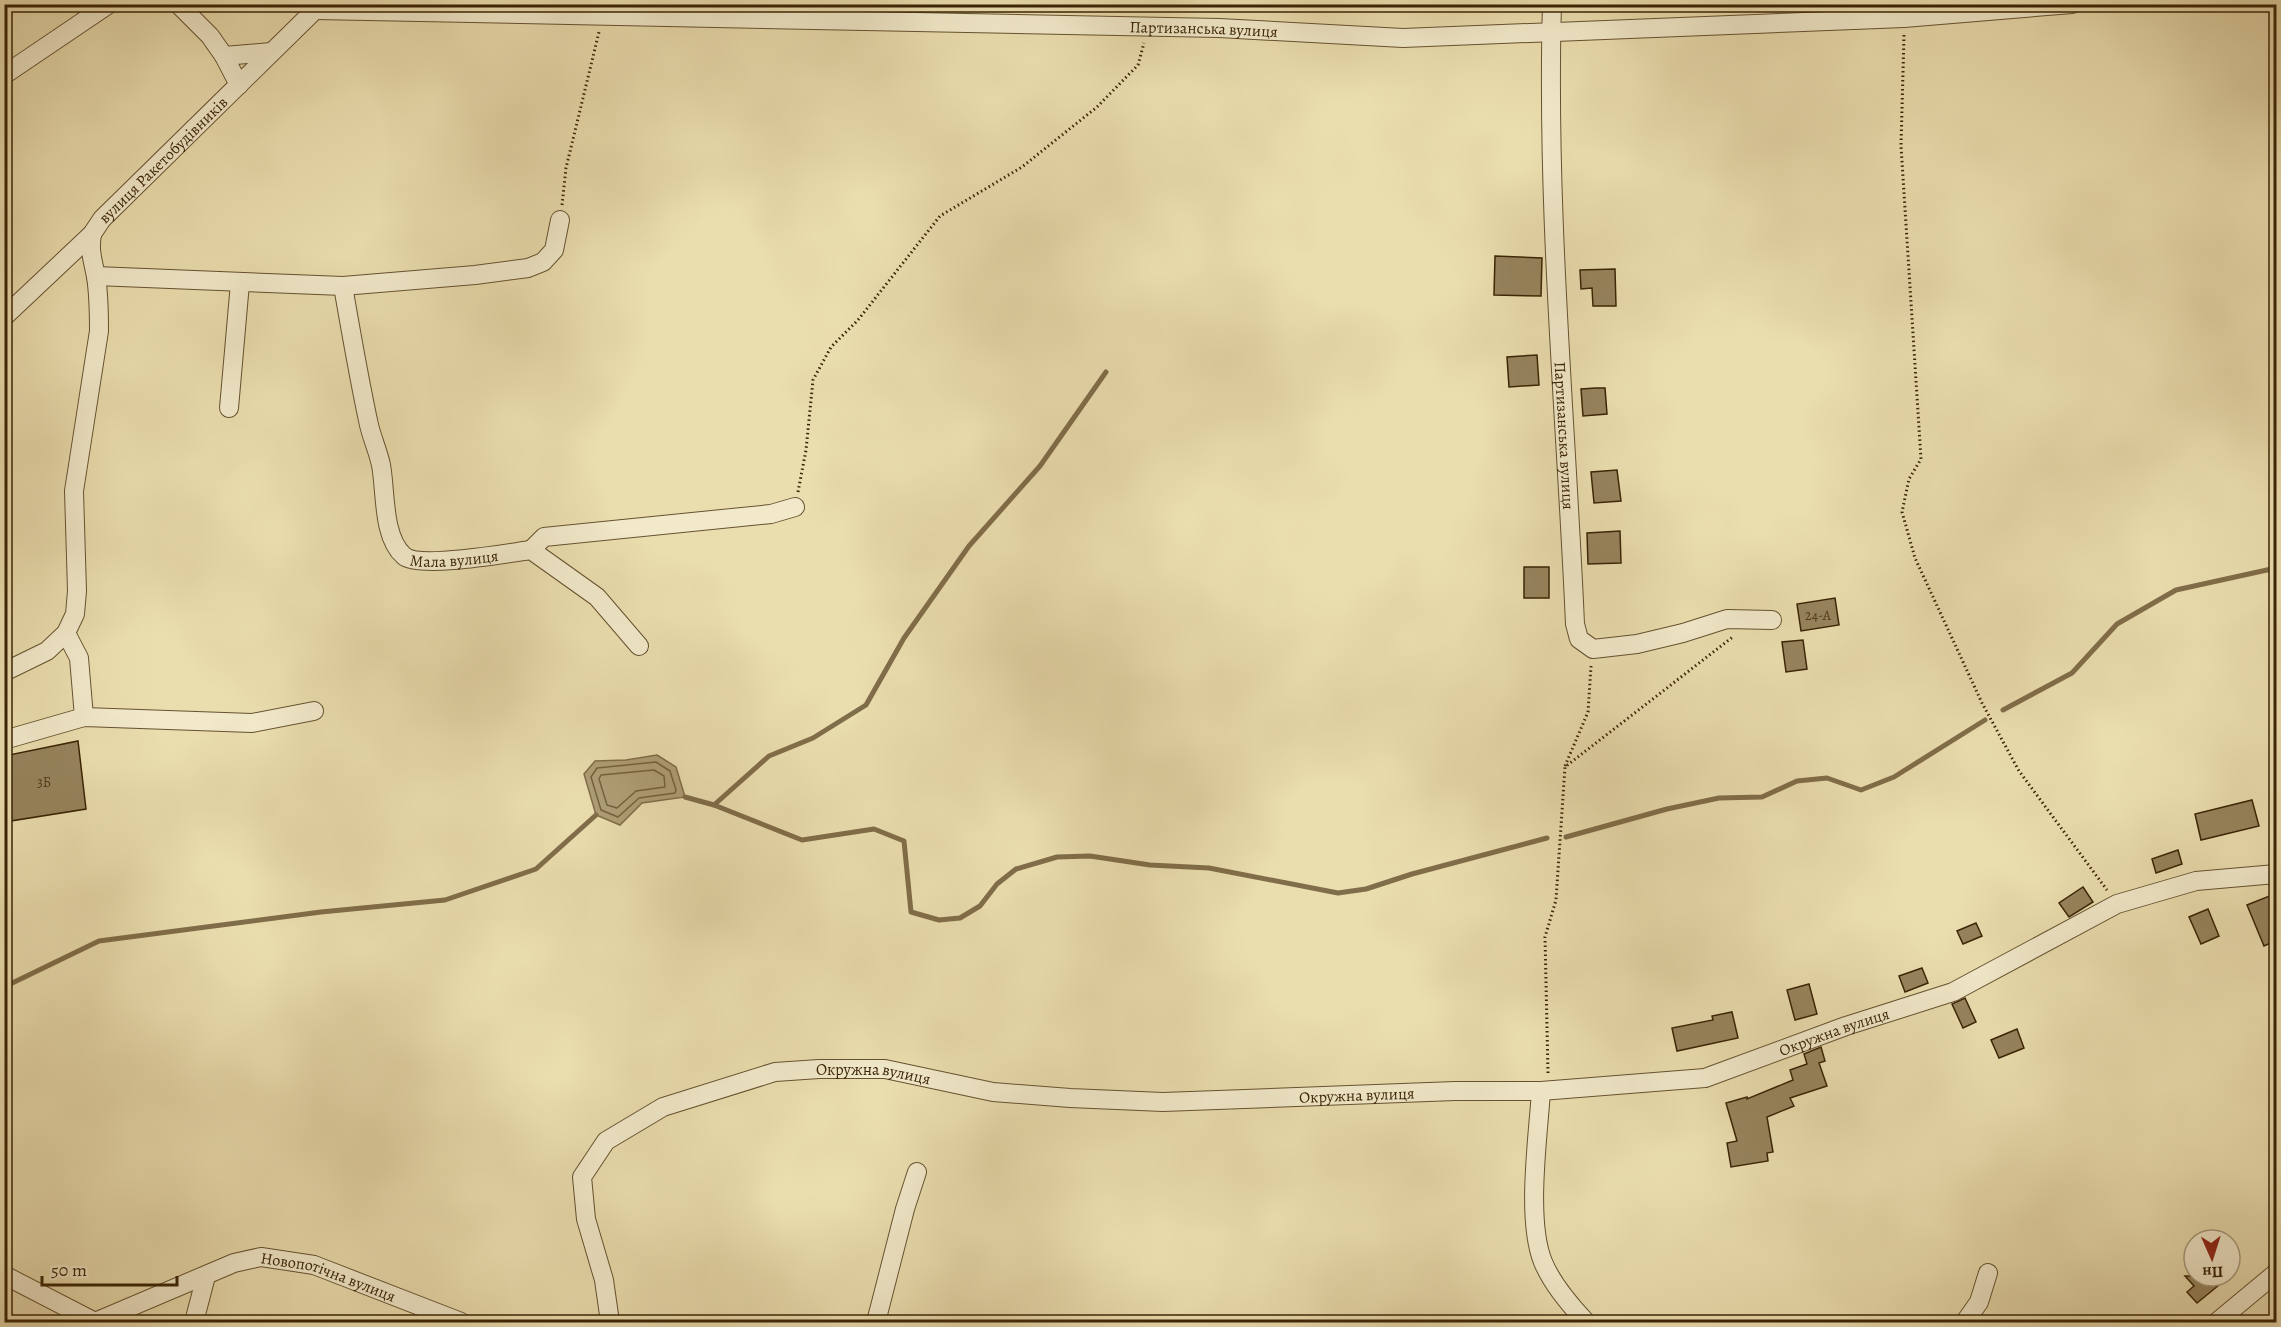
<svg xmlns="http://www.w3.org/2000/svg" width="2281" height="1327" viewBox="0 0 2281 1327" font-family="Alegreya,serif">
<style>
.water{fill:#ae9e75;stroke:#806d49;stroke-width:1.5}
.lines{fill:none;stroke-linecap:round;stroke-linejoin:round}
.shore{stroke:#74613e;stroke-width:1.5}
.stream{stroke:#806d49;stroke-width:5}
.building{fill:#96845d;stroke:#3a2406;stroke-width:1.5}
.minor-casing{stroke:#665230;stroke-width:20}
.path{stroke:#3a2406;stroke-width:3;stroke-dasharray:1.5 3;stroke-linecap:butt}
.minor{stroke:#f1e9ca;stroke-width:18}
.labels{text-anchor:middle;stroke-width:4.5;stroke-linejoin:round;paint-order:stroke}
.number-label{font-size:14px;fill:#513c1c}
.street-label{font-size:16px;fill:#3a2406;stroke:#f1e9ca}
</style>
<rect width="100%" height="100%" fill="#eaddae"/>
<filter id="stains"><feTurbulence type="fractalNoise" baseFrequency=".00333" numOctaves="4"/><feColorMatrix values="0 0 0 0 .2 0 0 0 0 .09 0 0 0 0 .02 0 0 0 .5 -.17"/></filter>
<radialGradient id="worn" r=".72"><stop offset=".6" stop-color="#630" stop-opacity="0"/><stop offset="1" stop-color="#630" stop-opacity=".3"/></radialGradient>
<!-- water -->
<path class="water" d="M657,755L676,767L685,797L642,803L620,825L596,815L584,774L595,761L626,760Z"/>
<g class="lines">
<!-- shore -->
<path class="shore" d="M656,762L670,771L676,790L675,793L639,798L618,817L601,810L591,777L597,768Z
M654,770L664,776L665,787L636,791L617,808L607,805L599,779L601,775Z"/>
<!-- stream -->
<path class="stream" d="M2003,710L2072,673L2117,624L2176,590L2276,568
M685,797L714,805L802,840L874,829L904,841L911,912L939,920L960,918L980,906L997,884L1016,869L1057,857L1090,856L1150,865L1209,868L1338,893L1366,889L1412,874L1547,838
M714,805L769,756L813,738L866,705L904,638L969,546L1040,466L1106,372
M1566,837L1667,809L1719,798L1762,797L1797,781L1827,778L1861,790L1894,777L1985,720
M4,987L99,941L321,912L445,900L536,869L596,815"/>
</g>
<!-- building -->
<path class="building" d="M1495,256L1542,258L1541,296L1494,295Z
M1615,269L1616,306H1593L1592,288L1581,289L1580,270Z
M1537,355L1539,385L1509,387L1507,357Z
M1596,388H1605L1607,414L1583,416L1581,389Z
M1617,470L1621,501L1594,503L1591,472Z
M1620,531L1621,563L1588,564L1587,533Z
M1524,567H1549V598H1524Z
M1835,598L1839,625L1801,631L1797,604Z
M1803,640L1807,669L1786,672L1782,642Z
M78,741L86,809L4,822V756Z
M2252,800L2259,826L2201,840L2195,814Z
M2178,850L2182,864L2156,873L2152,859Z
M2083,887L2093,902L2069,917L2059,903Z
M2277,893V940L2264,946L2247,905Z
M2208,909L2219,936L2201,944L2189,917Z
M1976,923L1982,936L1963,944L1957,931Z
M1922,968L1928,983L1905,992L1899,976Z
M1809,984L1817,1014L1795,1020L1787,990Z
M1965,998L1976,1022L1963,1028L1952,1004Z
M1732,1012L1738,1038L1677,1051L1672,1028L1713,1020L1712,1016Z
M2017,1029L2024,1048L1999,1058L1991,1040Z
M1821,1047L1825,1061L1819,1063L1827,1086L1790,1098L1794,1106L1767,1117L1773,1152L1767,1153L1768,1161L1731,1167L1727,1143L1737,1141L1726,1103L1747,1097V1099L1793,1080L1790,1070L1807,1064L1804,1054Z
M2185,1276H2230L2197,1303L2187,1292L2194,1286Z"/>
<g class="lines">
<defs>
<g id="minor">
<path d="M178,4L210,36L224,56L239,85"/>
<path id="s1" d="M1552,4C1546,210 1566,418 1575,624L1579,639L1593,649L1637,644L1683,633L1727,619L1772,620"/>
<path id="s2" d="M316,10L1219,28L1403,38L1904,18L2072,4"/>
<path d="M224,56L271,52"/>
<path d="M4,75L109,4"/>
<path d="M96,276L343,286L475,275L528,268L543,262L554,250L560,220"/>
<path id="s3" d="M343,286C351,332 359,379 369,425C372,438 378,451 381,465C386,491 382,537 404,556C420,569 508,553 531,550L597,597L639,646"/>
<path id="s4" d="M4,317L92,234L102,219L321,4"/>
<path d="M229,408L240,283"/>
<path d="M531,550L544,537L771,514L795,507"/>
<path d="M66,633L79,658L84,717"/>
<path d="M4,672L47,651L66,633L75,614L77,591L74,491L99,331C99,313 99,295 96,277C93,260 89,252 92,234"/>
<path d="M4,740L84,717L252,723L314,711"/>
<path d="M1541,1091C1538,1138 1526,1220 1543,1262C1552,1284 1570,1305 1586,1322"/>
<path d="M4,1275L95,1322"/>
<path id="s5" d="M95,1322L234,1263L261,1257L314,1265L461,1322"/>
<path d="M194,1322L206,1276"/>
<path id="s6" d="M610,1322L604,1280L586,1219L582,1177L606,1141L663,1107L775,1072L819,1069H885L993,1092L1070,1098L1163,1102L1455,1091H1541L1705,1078L1846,1026L1953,992L2117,904L2196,881L2276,874"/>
<path d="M876,1322L905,1209L917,1172"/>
<path d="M1965,1322L1979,1302L1988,1273"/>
<path d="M2217,1322L2276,1273"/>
</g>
</defs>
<!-- minor casing -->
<use href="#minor" class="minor-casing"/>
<!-- path -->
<path class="path" d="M1904,35L1901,146L1921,459L1909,479L1902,512L1915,558L1982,703L2019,771L2107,890
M562,205L566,168L599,32
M798,492L806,450L813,380L831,347L858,320L940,216L1022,167L1097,107L1138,65L1144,43
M1565,766L1588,712L1591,666
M1548,1073L1545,937L1556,900L1565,767L1734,636"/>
<!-- minor -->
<use href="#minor" class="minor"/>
</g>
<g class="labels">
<!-- number labels -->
<g class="number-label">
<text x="1818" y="620">24-А</text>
<text x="44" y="787">3Б</text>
</g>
<!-- street labels -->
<g class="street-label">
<text dy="6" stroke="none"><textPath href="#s2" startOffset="888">Партизанська вулиця</textPath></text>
<text dy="6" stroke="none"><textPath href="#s4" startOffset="224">вулиця Ракетобудівників</textPath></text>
<text dy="6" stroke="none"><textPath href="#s1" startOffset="432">Партизанська вулиця</textPath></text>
<text dy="6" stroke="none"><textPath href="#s3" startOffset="330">Мала вулиця</textPath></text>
<text dy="6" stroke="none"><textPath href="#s6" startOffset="1446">Окружна вулиця</textPath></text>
<text dy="6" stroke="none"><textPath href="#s6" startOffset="474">Окружна вулиця</textPath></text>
<text dy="6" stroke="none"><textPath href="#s6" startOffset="960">Окружна вулиця</textPath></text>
<text dy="6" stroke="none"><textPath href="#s5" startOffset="249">Новопотічна вулиця</textPath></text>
</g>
</g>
<!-- margin -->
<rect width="2281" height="1327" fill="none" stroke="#eaddae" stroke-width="24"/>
<rect x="6" y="6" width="2269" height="1315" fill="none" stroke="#3a2406" stroke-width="3"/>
<rect x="12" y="12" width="2257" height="1303" fill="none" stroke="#3a2406" stroke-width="1.5"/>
<!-- north arrow -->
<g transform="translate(2212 1258) rotate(177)"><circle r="28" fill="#f1e9ca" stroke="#a89a7c" stroke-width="1.5"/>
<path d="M0-4.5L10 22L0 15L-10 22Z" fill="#8f2418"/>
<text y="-9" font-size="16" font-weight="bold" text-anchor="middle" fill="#3a2406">Пн</text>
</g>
<!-- scale -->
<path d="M42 1276v9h135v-9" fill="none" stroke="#3a2406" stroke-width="3"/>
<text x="51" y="1276" font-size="18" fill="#3a2406" stroke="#f1e9ca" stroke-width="4.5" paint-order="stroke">50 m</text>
<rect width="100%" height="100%" filter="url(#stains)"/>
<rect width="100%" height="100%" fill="url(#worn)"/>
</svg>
